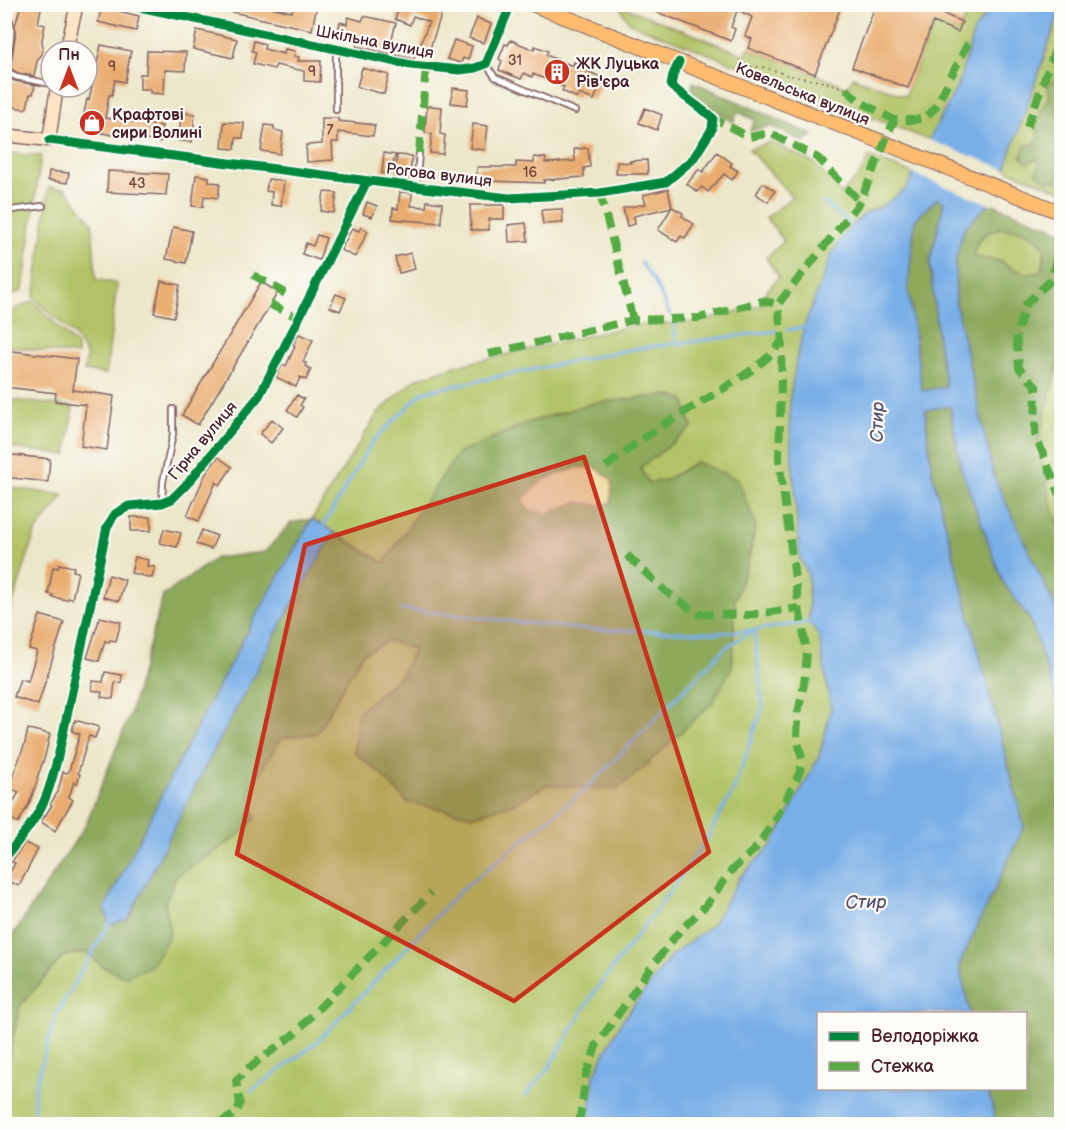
<svg xmlns="http://www.w3.org/2000/svg" width="1066" height="1129" viewBox="0 0 1066 1129" font-family="'Balsamiq Sans',sans-serif">
<style>
.green{fill:#b1c366;stroke:#7e7148;stroke-width:1.5}
.forest{fill:#8ca95b;stroke:#6b6443;stroke-width:1.5;fill-rule:evenodd}
.sand{fill:#eeda9e;stroke:#9c7c64;stroke-width:1.5}
.water{fill:#79afe7;stroke:#626789;stroke-width:1.5;fill-rule:evenodd}
.pier{fill:#ede7ca}
.lines{fill:none;stroke-linecap:round;stroke-linejoin:round}
.stream{stroke:#79afe7;stroke-width:3}
.building{fill:#e9ac70}
.service-casing{stroke:#836563;stroke-width:8}
.minor-casing{stroke:#836563;stroke-width:12}
.secondary-casing{stroke:#836563;stroke-width:15}
.primary-casing{stroke:#836563;stroke-width:16}
.path{stroke:#836563;stroke-width:2;stroke-dasharray:1.5 4.5;stroke-linecap:butt}
.service{stroke:#fff;stroke-width:4.5}
.minor{stroke:#fff;stroke-width:9}
.secondary{stroke:#fee4c6;stroke-width:12}
.primary{stroke:#fdbc70;stroke-width:14}
.quiet{stroke:#57aa44;stroke-width:8;stroke-dasharray:15 8;stroke-linecap:butt}
.cycleway-casing{stroke:#fdfcf7;stroke-width:13}
.cycleway{stroke:#00873e;stroke-width:9}
.marked{fill:#c8321e;fill-opacity:0.2;stroke:#c8321e;stroke-width:4.5;stroke-linejoin:round}
.labels{text-anchor:middle;stroke-width:4.5;stroke-linejoin:round;paint-order:stroke}
.number-label{font-size:14px;fill:#72423c}
.street-label{font-size:16px;fill:#4a1f2b;stroke:#fdfcf7}
.poi-label{font-size:16px;font-weight:bold;fill:#4a1f2b;stroke:#fdfcf7;text-anchor:start}
.water-label{font-size:18px;font-style:italic;fill:#5a516d;stroke:#fdfcf7}
</style>
<rect width="100%" height="100%" fill="#fdfcf7"/>
<filter id="ink" filterUnits="userSpaceOnUse"><feTurbulence type="fractalNoise" baseFrequency=".0167" numOctaves="2"/><feDisplacementMap in="SourceGraphic" scale="12" xChannelSelector="R" yChannelSelector="G"/><feConvolveMatrix kernelMatrix="1 2 1 2 8 2 1 2 1" color-interpolation-filters="sRGB"/></filter>
<filter id="wash" filterUnits="userSpaceOnUse"><feTurbulence type="fractalNoise" baseFrequency=".008" numOctaves="4" result="noise"/><feDisplacementMap in="SourceGraphic" scale="24" xChannelSelector="R" yChannelSelector="G"/><feGaussianBlur stdDeviation="1.35" result="paint"/><feColorMatrix in="noise" values="0 0 0 0 0 0 0 0 0 0 0 0 0 0 0 0 0 1.4 0 .05"/><feComposite in="paint" operator="in"/></filter>
<g filter="url(#wash)">
<rect width="100%" height="100%" fill="#ede7ca"/>
<!-- green -->
<path class="green" d="M619,5L745,55L748,48L848,87L853,77L905,96L937,12V23L958,32L967,15L968,5H1023L960,125L929,140L629,23Z
M1061,8V191L1005,169Z
M771,142L814,163L841,194L861,173L869,157L914,174L907,188L883,206L864,214L843,235L849,732L613,1124H5V1073L20,1006L63,956L86,952L102,966L170,934L165,904L176,876L233,840L250,789L281,738L317,733L362,654L388,641L414,648L401,675L358,712L354,752L381,774L515,803L546,785L617,790L732,667L735,599L748,561L756,524L696,462L666,480L649,484L640,468L653,457L594,403L530,422L459,453L384,563L312,519L378,413L416,379L456,366L634,325L700,322L762,305L761,297L779,277L766,258L784,241L766,218L792,197L749,149Z
M4,153L41,156L23,290L5,298Z
M49,187L66,189L92,222L96,279L117,284L106,374L84,371L87,356L75,336L34,298Z
M999,228C1020,229 1030,231 1045,247L1043,267L1041,272L1031,274L1013,269L1000,261L974,257C973,239 984,234 999,228Z
M33,301L77,346V355L5,346V314Z
M1061,350V530L1050,500L1038,444Z
M5,399L73,407L67,455L5,447Z
M5,487L64,495L35,533L5,628Z"/>
<!-- forest -->
<path class="forest" d="M1061,52V182L1045,180L1036,173L1039,163L1037,159L1027,163L1021,156L1025,146L1033,144L1039,139L1036,125L1041,111L1050,96L1047,85L1055,79L1058,75C1056,66 1056,59 1061,52Z
M693,82L813,135L804,142L771,126L750,131L755,120L738,112L733,122L718,113L691,93Z
M937,198L944,202L930,262L938,340L946,388L922,391L908,286L915,220Z
M990,203L1061,231V350L1038,444L1050,500L1061,530V619L994,477L956,305L955,261L964,228ZM999,228C1020,229 1030,231 1045,247L1043,267L1040,272L1030,274L1013,269L1000,261L975,257L974,249L984,234Z
M667,395L684,399L692,428L640,468L649,483L666,480L696,462L737,479L756,524L748,561L735,599L732,667L713,702L644,767L617,790L546,785L515,803L473,816L407,802L381,774L354,752L358,712L401,675L414,649L388,641L362,654L317,733L281,738L250,789L255,819L233,840L176,876L165,904L170,934L151,966L124,977L102,966L86,952L63,956L20,1006L5,1073V947L85,826L130,714L163,596L216,558L265,552L291,523L312,519L253,621L164,790L105,908L109,924L128,919L187,802L276,633L334,532L384,563L458,453L530,422L594,403Z
M950,406L961,468L1003,582L1031,621L1061,714V1124H996L988,1089L1026,1088V1014L970,1013L959,965L1024,826L932,472L925,410Z"/>
<!-- sand -->
<path class="sand" d="M595,467L612,480L611,503L599,505L577,502L548,513L530,511L522,500L543,480L577,468Z"/>
<!-- water -->
<path class="water" d="M992,5H1061V8L1005,169L990,203L964,228L955,261L956,305L994,477L1061,619V714L1031,621L1003,582L961,468L950,406L925,410L932,472L1024,826L959,965L970,1013L818,1014V1088L988,1089L996,1124H589L594,1076L605,1052L622,1021L672,955L712,925L741,876L771,846L819,757L831,709L819,636L809,622L808,574L800,559L790,427V398L796,362L804,327L831,256L843,235L864,214L883,206L907,188L929,140L958,85L974,31ZM937,198L944,202L930,262L938,340L946,387L922,391L908,286L915,220Z
M312,519L334,532L276,633L187,802L128,919L109,925L105,908L164,790L253,621Z"/>
<!-- pier -->
<path class="pier" d="M926,139L1008,170L992,205L911,173Z"/>
<g class="lines">
<!-- stream -->
<path class="stream" d="M823,202L854,227
M641,263L655,283L670,314
M673,323L677,343
M787,330L806,327
M322,528L372,442L423,392L633,349L776,331
M401,609L581,629L718,633L754,630L812,622
M251,1091L315,1044L460,891L585,790L726,647L754,630L763,706L734,789L706,840L666,897L593,994L548,1069L525,1096
M33,1124L35,1087L56,1015L110,922"/>
</g>
<g id="blocks">
<!-- building -->
<path class="building" d="M21,4H42L38,23L45,25L42,40L43,49L42,54L37,61L34,76L18,73L11,69V65L15,37V26Z
M214,4H258L292,12L293,4H317L312,30L214,8Z
M400,4H445L428,54L418,50L429,22L413,16L410,25L395,19Z
M636,4H718L737,11L731,27L735,29L731,41Z
M727,4H842L815,74L748,48L752,39L745,36L752,17Z
M876,4H898L907,8L908,4H921L962,22L958,32L933,22L908,88L852,67Z
M102,7L139,16L136,31L98,22Z
M364,16L396,23L391,42L417,48L414,59L356,46L358,39L337,35L340,22L347,24L348,17L362,21Z
M477,18L491,24L484,43L469,38Z
M197,30L237,39L233,58L193,49Z
M454,40L472,46L468,60L463,58L461,63L447,59Z
M511,40L534,50L535,46L548,51L546,55L573,66L574,62L588,68L587,71L603,78L594,100L579,94L577,98L562,91L564,87L533,74L532,77L524,73L521,79L499,70L502,61L499,59L505,44L508,45Z
M254,41L265,44L264,49L284,54L285,49L295,51L294,56L299,57L298,61H321L320,82L304,81V71L276,65L274,69L253,64L256,52L252,51Z
M101,45L131,51L125,82L115,80L112,95H109L105,118L162,126L160,142L116,136L81,128L87,99L89,100Z
M147,51L186,52L185,71L165,70L164,94L150,93V89H140V74H146Z
M362,68L389,75L384,94L357,87Z
M4,76L15,81L35,85L33,94H30L27,107L24,109L4,105Z
M453,88L469,90L467,105L451,103Z
M427,106L442,107L440,134L445,135L443,154L430,153L432,134L425,133Z
M645,108L662,115L657,130L639,123Z
M181,113L195,114L192,142L179,141Z
M322,118H338V121L375,125L373,136L338,132V142H332L333,160L307,162L306,145L322,144Z
M224,122L244,123L243,138H236L235,149L222,148Z
M473,124L488,126L485,150L470,148Z
M265,125L274,126V130L283,132L280,154L261,151Z
M588,148L590,167L584,168V177L544,180V183L486,181V184H477V167H516V162L534,163V157L546,158L545,163L575,161L574,149Z
M717,152L732,163L730,166L738,171L732,180L724,174L708,192L702,187L697,192L687,184L699,169L703,172Z
M384,153L396,155L389,174L382,173Z
M397,155L412,156L409,179L401,178V176L395,175Z
M647,160L648,174H616L617,162L631,163L630,161Z
M49,171L69,173L67,183L48,180Z
M108,171L168,174L166,195L107,192Z
M196,175L209,177V182L220,183L218,198L204,196L203,207L192,206Z
M268,179L284,181L281,206L271,205L272,192L266,191Z
M763,183L775,191L768,202L756,194Z
M668,189L672,207L634,216L635,224L627,226L623,208L646,204L643,195Z
M324,192L337,193L334,213L321,211Z
M400,192L412,193L411,206L426,207L427,201L442,203L441,223L392,219L393,208L398,209Z
M367,202L377,206L372,217L363,214Z
M470,205H504V219H489V230H471Z
M672,207L683,213L682,216L694,224L685,238L681,236L677,242L658,230Z
M562,209L563,223L543,224L541,210Z
M526,223L528,241L509,242L508,225Z
M173,227L192,231L186,263L166,259Z
M361,227L368,231L355,257L341,250L352,228L359,231Z
M317,235L326,238L319,260L302,254L306,243L313,246Z
M411,253L415,269L399,273L395,257Z
M161,281L180,285L174,317L154,313Z
M261,282L278,292L198,425L182,415Z
M336,294L346,298L340,311L330,307Z
M299,334L313,340L303,362L306,363L305,366L311,369L306,380L300,377L296,387L276,377L283,364L286,366L295,346L293,345Z
M4,350L77,359L73,390L114,396L107,450L81,446L86,405L55,401L56,393L4,387Z
M297,395L304,399L300,405L303,407L297,417L287,410Z
M272,419L283,428L271,443L260,434Z
M4,454L50,459L48,482L4,477Z
M218,457L232,467L220,485L216,482L199,521L187,516L205,475Z
M131,517H151V531H131Z
M164,529L181,533L177,547L160,543Z
M202,530L217,536L211,549L196,544Z
M135,557L148,560L147,566L155,567L152,578L131,573Z
M59,564L74,567L73,571L78,572L72,599L68,598L67,600L52,597L53,595L48,594L53,567L58,568Z
M109,575L125,580L119,601L103,597Z
M40,615L64,622L38,705L14,697L20,679L28,681L37,651L29,649Z
M100,617L121,622L116,641L110,640L109,642L105,641L99,661L87,658Z
M105,672L122,675L121,683L115,682L113,699L101,697L102,692L92,690L93,681L103,682Z
M75,720L99,727L95,738L89,736L78,773L80,774L77,784L74,782L69,797L73,800L55,831L41,822L52,805L50,804L58,792L63,772L67,773L69,771L80,734L72,731Z
M28,729L50,734L45,756L37,778L38,779L29,804L18,823L6,816L19,792L5,787L9,776L12,778L25,743Z
M25,843L38,849L19,886L6,880L15,863L12,862L16,855Z"/>
</g>
</g>
<g filter="url(#ink)">
<use href="#blocks" fill-opacity="0" stroke="#836563" stroke-width="1.5"/>
<g class="lines">
<defs>
<path id="service" d="M4,9C17,26 9,46 6,65L7,72L16,77L51,84
M336,50V110
M486,64L495,77L575,111
M416,187L419,153
M4,211L43,206
M162,503L163,482L173,434V409"/>
<path id="minor" d="M125,4L411,65L460,70L475,68L486,64L511,4
M49,140L416,187L509,198L600,193L666,182L693,159L712,129L713,118L671,86L673,75L679,62
M4,859C19,840 36,820 45,799C52,782 56,765 60,748L107,527L115,514L129,506L162,503L172,499L187,484L259,396L299,318L367,181"/>
<path id="secondary" d="M66,51L77,4
M4,135L49,140L57,87"/>
<path id="primary" d="M532,4L1062,213"/>
</defs>
<!-- service casing -->
<use href="#service" class="service-casing"/>
<!-- minor casing -->
<use href="#minor" class="minor-casing"/>
<!-- secondary casing -->
<use href="#secondary" class="secondary-casing"/>
<!-- primary casing -->
<use href="#primary" class="primary-casing"/>
<!-- path -->
<path class="path" d="M740,72L751,67H764L787,75L829,83L846,89"/>
<!-- service -->
<use href="#service" class="service"/>
<!-- minor -->
<use href="#minor" class="minor"/>
<!-- secondary -->
<use href="#secondary" class="secondary"/>
<!-- primary -->
<use href="#primary" class="primary"/>
<!-- quiet -->
<path class="quiet" d="M846,89L859,101L894,120H914L925,118L935,108L968,43
M713,122V118L749,137L770,133L818,158L860,202
M1027,127L1062,31
M419,153L426,67
M600,193L633,320
M1062,235L1051,280L1026,304L1016,335L1019,368L1036,386L1035,434L1062,500
M253,275L282,291L273,306L299,318
M489,354L633,320L699,318L763,301L778,304
M606,467C627,450 647,434 670,421C703,400 737,383 767,358C773,353 777,347 782,341
M627,555L665,591L699,614L750,615L799,608
M60,1124L83,1121L100,1124
M225,1124L223,1121L237,1113L240,1103L236,1081L246,1070L294,1034L431,893
M579,1124L586,1075L596,1046L650,969L677,934L706,905L732,870L755,849L776,819L800,772L802,759L797,737L798,713L804,684L807,653L799,608L779,459L782,341L778,304L860,202L894,120"/>
<defs>
<path id="cycleway" d="M125,4L411,65L460,70L475,68L486,64L511,4
M49,140L416,187L509,198L600,193L666,182L693,159L712,129L713,118L671,86L673,75L679,62
M4,859C19,840 36,820 45,799C52,782 56,765 60,748L107,527L115,514L129,506L162,503L172,499L187,484L259,396L299,318L367,181"/>
</defs>
<!-- cycleway casing -->
<use href="#cycleway" class="cycleway-casing"/>
<!-- cycleway -->
<use href="#cycleway" class="cycleway"/>
</g>
</g>
<!-- marked area -->
<path class="marked" d="M584,457L709,852L514,1001L237,854L305,545Z"/>
<!-- icons -->
<defs>
<symbol id="building-disc" viewBox="-11 -11 22 22"><circle r="9.5" fill="#c8321e" stroke="#fdfcf7"/><path d="M-4-6H4V6H1V3H-1V6H-4ZM-2.5-4.3h1.7v1.8h-1.7ZM.8-4.3h1.7v1.8H.8ZM-2.5-1h1.7V.8h-1.7ZM.8-1h1.7V.8H.8Z" fill="#fff"/></symbol>
<symbol id="shop-disc" viewBox="-11 -11 22 22"><circle r="9.5" fill="#c8321e" stroke="#fdfcf7"/><path d="M-5-2.5h2.3a2.7 3.5 0 0 1 5.4 0H5L5.5 6h-11ZM-1.5-2.5h3a1.5 2.3 0 0 0-3 0Z" fill="#fff"/></symbol>
</defs>
<g fill-rule="evenodd">
<use href="#building-disc" x="542" y="57" width="30" height="30"/>
<use href="#shop-disc" x="77" y="108" width="30" height="30"/>
</g>
<g class="labels">
<!-- number labels -->
<g class="number-label">
<text x="515" y="65">31</text>
<text x="112" y="71">9</text>
<text x="312" y="76">9</text>
<text x="330" y="135">7</text>
<text x="530" y="177">16</text>
<text x="137" y="188">43</text>
</g>
<!-- street labels -->
<g class="street-label">
<text transform="translate(375 41) rotate(11)" y="6">Шкільна вулиця</text>
<text transform="translate(803 93) rotate(22)" y="6">Ковельська вулиця</text>
<text transform="translate(439 174) rotate(7)" y="6">Рогова вулиця</text>
<text transform="translate(202 440) rotate(-50)" y="6">Гірна вулиця</text>
</g>
<!-- poi labels -->
<g class="poi-label">
<text x="576" y="69">ЖК Луцька<tspan x="576" dy="18">Рів'єра</tspan></text>
<text x="112" y="120">Крафтові<tspan x="112" dy="18">сири Волині</tspan></text>
</g>
<!-- water labels -->
<g class="water-label">
<text transform="translate(877 422) rotate(-89)" y="6">Стир</text>
<text x="866" y="908">Стир</text>
</g>
</g>
<!-- margin -->
<rect width="1066" height="1129" fill="none" stroke="#fdfcf7" stroke-width="24"/>
<!-- legend -->
<rect x="817" y="1012" width="210" height="78" fill="#fdfcf7" stroke="#b5a4a5" stroke-width="1.5"/>
<rect x="829" y="1032" width="30" height="9" fill="#00873e" stroke="#b5a4a5" stroke-width="1.5"/>
<text x="871" y="1042" font-size="18" fill="#4a1f2b">Велодоріжка</text>
<rect x="829" y="1062" width="30" height="9" fill="#57aa44" stroke="#b5a4a5" stroke-width="1.5"/>
<text x="871" y="1072" font-size="18" fill="#4a1f2b">Стежка</text>
<!-- north arrow -->
<g transform="translate(69 69)"><circle r="28" fill="#fdfcf7" stroke="#b5a4a5" stroke-width="1.5"/>
<path d="M0-4.5L10 22L0 15L-10 22Z" fill="#c8321e"/>
<text y="-9" font-size="16" font-weight="bold" text-anchor="middle" fill="#4a1f2b">Пн</text>
</g>
</svg>
